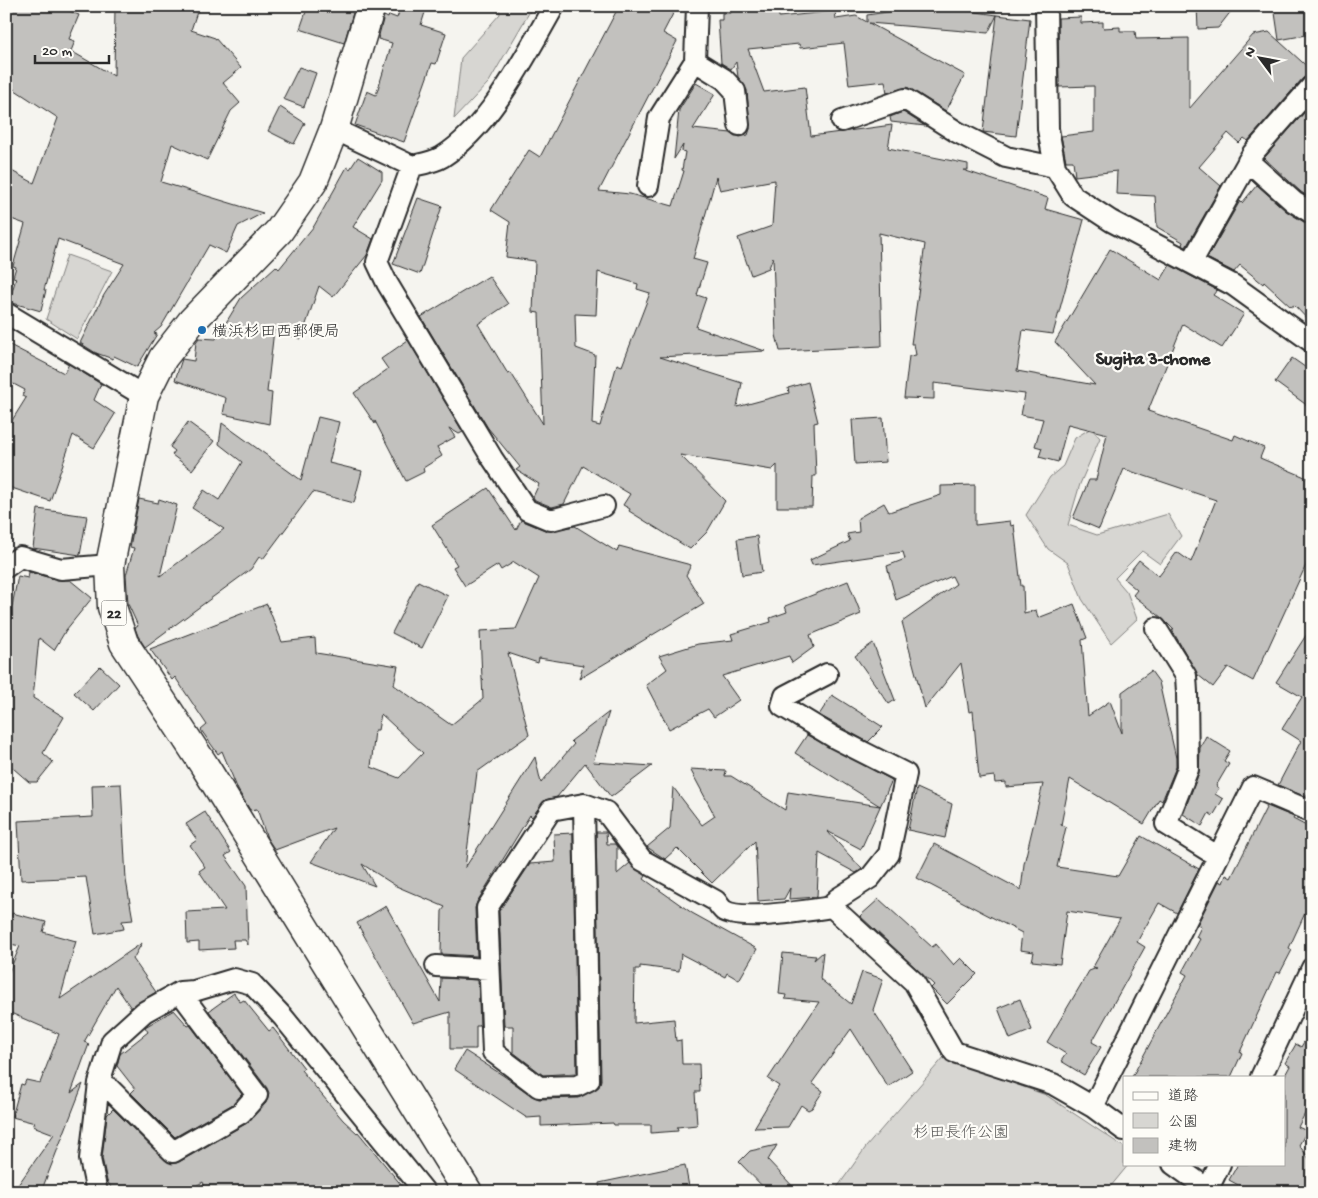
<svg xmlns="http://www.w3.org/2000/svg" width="1318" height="1198" viewBox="0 0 1318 1198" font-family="'Gochi Hand','Klee One',sans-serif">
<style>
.green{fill:#d7d6d2;stroke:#81807e}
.building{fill:#c2c1be;stroke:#2b2b2b;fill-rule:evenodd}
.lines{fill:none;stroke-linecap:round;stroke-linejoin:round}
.minor-casing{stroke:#2b2b2b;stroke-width:24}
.primary-casing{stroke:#2b2b2b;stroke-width:31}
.minor{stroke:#fdfcf7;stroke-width:20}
.primary{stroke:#fdfcf7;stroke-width:28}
.poi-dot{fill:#1f6fb2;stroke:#fdfcf7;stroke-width:2}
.labels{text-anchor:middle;stroke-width:4.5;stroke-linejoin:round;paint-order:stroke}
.shield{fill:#fdfcf7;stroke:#6a6a68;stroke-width:1}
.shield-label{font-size:15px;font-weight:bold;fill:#2b2b2b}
.poi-label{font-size:16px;fill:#2b2b2b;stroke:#fdfcf7;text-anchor:start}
.park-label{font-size:16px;fill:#565655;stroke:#fdfcf7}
.neighbourhood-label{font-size:18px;font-weight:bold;fill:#2b2b2b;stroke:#fdfcf7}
</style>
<rect width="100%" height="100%" fill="#f5f4ef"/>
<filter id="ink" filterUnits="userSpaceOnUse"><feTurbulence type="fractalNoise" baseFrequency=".02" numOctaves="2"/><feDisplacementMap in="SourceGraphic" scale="10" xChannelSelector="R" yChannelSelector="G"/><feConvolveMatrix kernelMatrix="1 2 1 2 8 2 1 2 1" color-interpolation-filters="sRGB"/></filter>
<g filter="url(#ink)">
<!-- green -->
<path class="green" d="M499,6H533L489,82L454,119L461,58L500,14Z
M67,255L112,271L77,339L46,319Z
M1091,428L1100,438L1080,484L1068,525L1097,535L1168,514L1181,536L1160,564L1142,551L1115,578L1127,592L1137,619L1111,643L1082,599L1068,563L1048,549L1026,515L1050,477L1063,466L1075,438Z
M945,1056L956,1063L1046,1095L1124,1147V1164H1129L1106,1192H834L866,1147Z"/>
<!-- building -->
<path class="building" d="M6,6H57L79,15L69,39L75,41L71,51L114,76L115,6H199L191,30L215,38L241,68L223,83L240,103L231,111L207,160L172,144L161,182L263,213L238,226L226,253L209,245L161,327L154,333L157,334L137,367L114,356L113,359L96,353L99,355L80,343L104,295L124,264L58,239L44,290H46L41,311L9,302L16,278L13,277L16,267L13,266L25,224L6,217V168L34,183L58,118L6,84Z
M308,6H355L344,43L300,29Z
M401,6H427L421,25L446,33L436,64L432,63L404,142L355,125L367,91L376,95L392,43L378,39L384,16L388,18L389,15L397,18Z
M619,6H677L663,33L677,41L599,191L630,194L673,206L684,171L682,170L685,152L682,151L683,145L674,159L679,110L696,83L715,94L693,129L731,133L740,137L748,135L750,129L747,90L738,77L736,62L731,69L721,63L718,20H722V13H731V6H778L779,17L835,11L836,19L856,16L867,22V15L907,9V6H957L956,9L997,15L988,33L869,23L965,75L946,111L907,87L887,93L885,81L849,85L844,43L800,48L799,44L748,49L764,92L805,87L811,136L892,125L888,148L968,164V170H963L1048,198L1045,209L1084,220L1053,334L1023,330L1017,371L1095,385L1055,342L1110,249L1161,280L1170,265L1217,290L1213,295L1244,314L1222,348L1183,324L1148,411L1233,440L1235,435L1264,448L1260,458L1312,480V552L1253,681L1228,667L1213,687L1198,675L1172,630H1174L1162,618L1133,595L1137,590L1124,579L1139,560L1159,576L1177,552L1191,562L1216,500L1124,469L1099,529L1073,518L1089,480H1096L1107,434L1068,424L1058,462L1039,457L1042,448L1035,446L1043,419L1021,415L1025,394L934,383V399L904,398L909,356L916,355L914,344H911L925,244L879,233L882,346L780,351L776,335L773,257L769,268L751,275L738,238L772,226L775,180L720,190L716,177L693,259L707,263L697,295L706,298L696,327L765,351L660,357L742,383L737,407L789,393L788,388L808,382L818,422L814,423L816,476H813L812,507H777V465L772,470L680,455L725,501L707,532L690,549L629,511L630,509L623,505L630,494L583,466L564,504L552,507L535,500L533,497L539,484L516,470L520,467L488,428L421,317L489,276L508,304L478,324L508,374L511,373L543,424L539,313L533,312L535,261L506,257L510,222L491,210L529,150L540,157ZM598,272L638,284L637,289L650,293L622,366L617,364L600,426L592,424L595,355L576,348L575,314L596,315Z
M1197,6H1235L1218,28L1198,29Z
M1274,6H1312V34L1279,40Z
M997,15L1030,19L1016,136L983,132Z
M1081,17V23L1103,22V28L1120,27V31H1135L1136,39L1189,38V109L1253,35L1269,32L1312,71V74L1303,78L1248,141L1244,138L1239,143L1228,133L1199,167L1221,186L1186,247L1182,245L1183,242L1157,227L1155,196L1116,194L1117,171L1075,176L1073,161H1066L1061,136L1094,132V86L1059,87L1058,18Z
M299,67L316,73L304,107L283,99Z
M1312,104V197L1311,198L1301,192L1264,158Z
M280,107L305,123L294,144L268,131Z
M903,112L925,126L891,122L890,117Z
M358,157L382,172V180L353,227L373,239L367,255L333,297L319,286L301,339L274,330L267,392L272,393L269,424L223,414L226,398L175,380L182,359L194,361L196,342L199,338L216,339L241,298L276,266L279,269L314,226L347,167L350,169Z
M1257,185L1286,211L1312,227V324L1294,305L1291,307L1264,282L1263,284L1240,265L1234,272L1207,258L1240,201L1242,203Z
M418,198L442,206L420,274L393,264Z
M408,340L463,432L459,434L449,428L455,437L437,447L442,456L423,468L424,472L406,481L375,421V424L354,393L388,369L381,359Z
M6,343L64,373L69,364L101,384L94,400L115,414L94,448L73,435L50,501L6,486V430L26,398L22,396L25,390L6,380Z
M1292,358L1312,372V409L1275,382Z
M318,417L339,422L329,463L362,471L354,503L313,492L263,559L259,557L251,569L145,647L138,636L135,628L138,626L128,604L126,575L134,548L130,547L139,499L158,503L159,499L177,505L160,576L224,529L192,508L204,490L219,500L242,462L219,444L222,423L301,480Z
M883,418L886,462L855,464L852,420Z
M188,422L214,441L192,470L172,455L175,451L170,447Z
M975,485V525L1010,521L1011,526L1014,525L1021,586H1023L1024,613L1036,610L1038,618L1074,604L1087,638L1082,640L1088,716L1110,701L1122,733V692L1151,671L1159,682L1176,758V767L1162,801L1159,799L1144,824L1070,779L1061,825L1066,827L1057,867L1118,876L1141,836L1199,869L1177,913L1159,903L1137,942L1145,947L1092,1042L1101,1047L1084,1075L1061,1061L1066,1054L1047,1042L1089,971L1097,968L1093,967L1120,919L1067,911L1060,964L1032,961L1034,952L1020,950L1022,933L917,878L934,844L1021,890L1024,864L1043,784L1006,787V782L995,783L994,776L979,778L973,711L969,712L961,663L925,708L902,622L956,584L952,576L896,600L887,566L905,559L903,552L812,565L810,560L850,541L847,534L859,532L858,518L884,503L889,512L941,495V486Z
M488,488L516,530L521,520L547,531L575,526L617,552L619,546L691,565L686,575L704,604L579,679L583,665L539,658L538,663L508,653L529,735L477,772L465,868L535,757L541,783L574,744L571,741L609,712L593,762L652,766L611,797L585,763L557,797L545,800L532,817L530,815L477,902L475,908L477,956L441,954L442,911L445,907L396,886L362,864L375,886L311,862L334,828L275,850L267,838L257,809L250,810L238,790L222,751L218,754L201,730L207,725L175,677L172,680L150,649L267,604L282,642L315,638L316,653L398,666L394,685L451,725L483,699L482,679L484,680L482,679L480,631L516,629L539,578L514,562L501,570L498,565L465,586L453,567L457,565L432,525ZM381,714L423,753L399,778L371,767L375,730H378Z
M38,509L87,516L80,555L33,548Z
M757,536L762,572L742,575L737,539Z
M29,572L58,580H70L92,598L66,630L54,650L39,638L33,698L64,717L43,753L53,762L37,782H29L6,762V605L12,606L18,576L28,578Z
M418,581L448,596L422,648L392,633Z
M848,581L861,614L810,635L814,647L792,663L789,656L722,676L739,700L714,717L708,709L669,729L646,685L667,669L659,656L698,644L733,640L731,634L771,622L770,618L787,612L785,606Z
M1312,626V786L1306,797L1278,785L1301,741L1282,729L1302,697L1276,682Z
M873,643L895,700L889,704L855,656Z
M100,666L119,684L94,711L74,693Z
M832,695L883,727L868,742L819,715Z
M807,735L892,780L861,849L827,831L862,869L856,873L819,853L817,897L789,899L790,888L784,899L758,901L755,841L712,883L677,848L665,859L647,847L670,828L673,787L702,825L715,816L690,769L726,771L725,776H731L785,810L788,792L880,806L795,753Z
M1206,736L1230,751L1224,761L1229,764L1216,786L1219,788L1215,794L1223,799L1213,816L1209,813L1202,826L1183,814L1199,773L1200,748Z
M121,784L126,880L133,920L122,921L124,929L95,934L86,877L21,880L18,821L93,817L92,785Z
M917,788L952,804L945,838L908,830Z
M1267,806L1294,817L1293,819L1312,829V898L1289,948L1292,950L1280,973L1277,972L1240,1052L1242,1053L1231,1077H1132L1187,975L1182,972L1200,939L1196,937L1201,927L1197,925L1219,881L1223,883L1226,875L1231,878Z
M205,812L231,852L225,856L246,886L248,945L245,940H233L234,948L199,950V942L187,943L186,912L225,910L199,871L205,867L190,845L197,840L186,824Z
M596,832H606L607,844H615L617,847V874L630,863L646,876L644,879L692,913L757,949L739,980L727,973L725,977L681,954L679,971L640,966V969H635L634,1023L674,1019L676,1041L681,1040L682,1064H699L700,1092H695L697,1125L677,1127L678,1131L651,1133V1125H614L613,1123L541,1126V1117L527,1118L454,1069L465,1051L504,1076L532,1096L539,1099L578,1098L599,1087L601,1080Z
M573,833L577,1073L543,1075L513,1052V1026H504L499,911L530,864L555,862L554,834Z
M879,899L932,947L936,944L954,965L961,958L977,974L947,1004L931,988L934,985L860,916Z
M386,906L440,1002L441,978L478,980L480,1026H476V1049H450V1012L413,1023L357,923Z
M12,913L46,922L43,932L76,941L60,999L142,943L133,959L156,992L131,1008L116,986L84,1042L89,1044L71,1093L83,1084L41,1192H13L54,1134L33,1126L35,1123L12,1117L21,1084L24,1085L26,1080L40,1083L59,1034L6,1011V979L20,946L6,943Z
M823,952L820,979L851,1004L862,972L883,979L873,1010L912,1071L888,1087L851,1029L812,1083L823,1091L812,1108L808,1110L801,1105L788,1127L754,1128L779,1086L768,1079L819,1002L785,999L786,995L779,994L783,953L816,956L814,960Z
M234,993L240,1002L244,1000L269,1031L273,1028L304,1068L301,1070L343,1120L357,1133L358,1132L407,1192H207L203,1182L184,1192H114L107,1181L102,1158L107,1115L113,1109L165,1160L172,1164L179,1162L247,1123L266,1103L269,1093L267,1088L209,1011Z
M1020,999L1032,1030L1010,1039L998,1008Z
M174,1010L188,1026L190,1025L242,1094L233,1104L175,1137L131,1093L135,1089L117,1066L120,1054L148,1032L145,1027Z
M1312,1028V1100L1298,1127L1307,1131L1299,1145L1312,1163V1192H1251L1229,1180L1238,1164H1284V1077L1290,1066L1285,1063L1296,1044L1301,1047Z
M777,1145L768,1160L798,1192H768L739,1162L750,1151Z
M685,1165L690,1192H600L599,1183Z"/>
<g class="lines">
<defs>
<path id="minor" d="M1046,6L1048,129L1055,167
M695,61L724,79L735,91L739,125
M842,121L905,99L957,132L1006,157L1055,167L1073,196L1111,221L1233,285L1312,342
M334,129L412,166C421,164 434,162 442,157C490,127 526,55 554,6
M1248,161L1294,202L1312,213
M412,166L377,262L387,283L492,458L527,510L551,520L604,506
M648,186L659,118L695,61L697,6
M1191,263L1253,153L1312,86
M6,313L144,396
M6,567L20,557L61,569L110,565
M1156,628L1186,676L1187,692L1188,769L1166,824L1217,856
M827,674L785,696L782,706L835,738L906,774L889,854L870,878L837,899L832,907
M584,804L589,1080L577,1086L539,1087L493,1052L487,908L551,810L584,804L606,812L642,860L716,901C718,904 721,908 723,910C740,922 810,910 832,907L914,982L954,1052L1053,1084L1093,1107L1124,1130
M436,966L489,969
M1261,1077L1312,968
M99,1083L109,1088L173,1152L241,1113L257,1095L180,992
M1093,1107L1253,787L1312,812
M1173,1164L1212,1192
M1208,1189L1220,1164
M97,1192L90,1159L99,1083L112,1041L144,1012L180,992L194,991L234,979L252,984L283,1017L425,1192"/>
<path id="primary" d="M371,6L334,129L313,182L279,231L192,321L163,358L144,396L110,565L112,607L124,643L204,765L468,1192"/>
</defs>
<!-- minor casing -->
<use href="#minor" class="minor-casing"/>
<!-- primary casing -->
<use href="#primary" class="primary-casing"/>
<!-- minor -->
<use href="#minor" class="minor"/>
<!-- primary -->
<use href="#primary" class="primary"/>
</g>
</g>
<!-- markers -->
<circle class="poi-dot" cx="202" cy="330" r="5"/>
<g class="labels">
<!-- shield labels -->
<rect class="shield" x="101.5" y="600.5" width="25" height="25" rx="4"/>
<g class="shield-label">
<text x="114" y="618">22</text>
</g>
<!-- poi labels -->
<g class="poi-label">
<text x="212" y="336">横浜杉田西郵便局</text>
</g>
<!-- park labels -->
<g class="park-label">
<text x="961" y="1137">杉田長作公園</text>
</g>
<!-- neighbourhood labels -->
<g class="neighbourhood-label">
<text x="1153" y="364">Sugita 3-chome</text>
</g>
</g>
<!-- margin -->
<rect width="1318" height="1198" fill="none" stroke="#fdfcf7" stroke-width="25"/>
<rect x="12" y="12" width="1293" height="1173" fill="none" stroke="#2b2b2b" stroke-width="2" filter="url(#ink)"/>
<!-- legend -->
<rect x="1123" y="1076" width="162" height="90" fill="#fdfcf7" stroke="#a9a8a5"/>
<rect x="1133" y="1092" width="25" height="8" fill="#fdfcf7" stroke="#a9a8a5"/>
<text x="1168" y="1100" font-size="15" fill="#2b2b2b">道路</text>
<rect x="1133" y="1113" width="25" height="15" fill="#d7d6d2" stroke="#a9a8a5"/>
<text x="1168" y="1126" font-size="15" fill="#2b2b2b">公園</text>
<rect x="1133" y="1138" width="25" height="15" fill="#c2c1be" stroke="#a9a8a5"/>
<text x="1168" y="1150" font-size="15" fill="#2b2b2b">建物</text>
<!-- north arrow -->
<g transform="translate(1260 58) rotate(302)" stroke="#fdfcf7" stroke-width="4" paint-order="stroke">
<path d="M0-4L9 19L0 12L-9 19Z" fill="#2b2b2b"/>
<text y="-8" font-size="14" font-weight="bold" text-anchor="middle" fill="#2b2b2b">N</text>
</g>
<!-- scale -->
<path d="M35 55v8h74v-8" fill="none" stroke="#2b2b2b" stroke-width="2.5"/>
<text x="42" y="55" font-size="15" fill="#2b2b2b" stroke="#fdfcf7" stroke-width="4" paint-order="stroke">20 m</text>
</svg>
